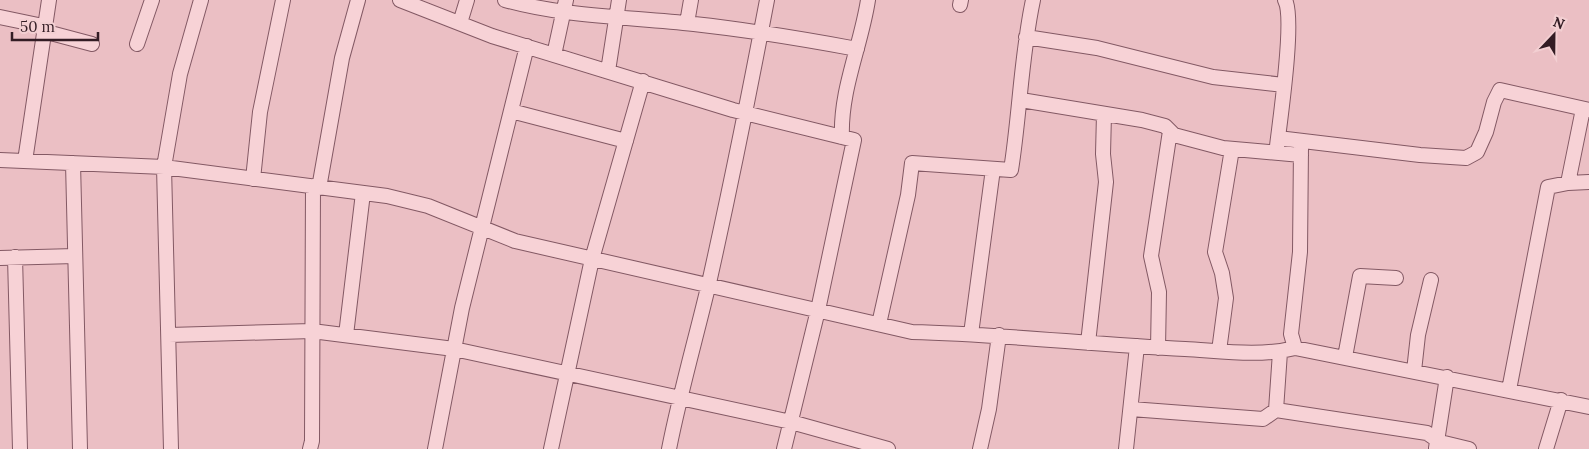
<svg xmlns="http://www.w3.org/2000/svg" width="1589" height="449" viewBox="0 0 1589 449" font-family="Lora,serif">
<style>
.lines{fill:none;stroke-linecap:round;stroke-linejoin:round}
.minor-casing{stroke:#835964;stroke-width:16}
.minor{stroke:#f7d2d6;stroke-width:14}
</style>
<rect width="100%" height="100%" fill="#ebbfc4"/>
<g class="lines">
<defs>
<path id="minor" d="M400,0L492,36L733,110L854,140L818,310L784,449
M505,0C565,17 632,17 694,24C749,30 803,39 857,49
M960,5L961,0
M0,17L43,26
M460,23L467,0
M687,23L691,0
M43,31L92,44
M1026,37L1097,48L1213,77L1284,85
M137,44L152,0
M554,55L566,0
M608,71L619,0
M1021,100L1142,120L1165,126L1174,135L1223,148L1301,155
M511,111L626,141
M842,137C840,90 861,46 868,0
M1278,138L1420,155L1466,158L1477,152L1486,132L1494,102L1500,90L1589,110
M1277,146C1280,120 1295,18 1285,0
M0,160L164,167L387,196L428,206L515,241L912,332C1003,334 1094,345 1185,349C1221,351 1260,357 1295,348L1589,407
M25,161L49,0
M73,163L80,449
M253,179L260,112L283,0
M1568,183L1589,182
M319,188L342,58L358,0
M15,257L20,449
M0,258L75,256
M879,324L908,195L912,163L1011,170C1020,113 1021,56 1033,0
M971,334L993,169
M169,335L312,331L454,349L791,422L888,449
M346,335L363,193
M1088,343L1106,182L1103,154L1104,114
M1158,348L1159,292L1151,256L1170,131
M1295,348L1291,334L1300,252L1301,147
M1219,351L1226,298L1222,273L1215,252L1232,149
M1280,352L1276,410L1427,433L1440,442L1469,449
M1345,357L1360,276L1396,278
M1414,371L1418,335L1431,280
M1509,390L1548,187L1568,183L1583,109
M1131,409L1263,419L1276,410
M1436,448L1447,377
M171,449L164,167L180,74L201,0
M310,449L312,441L313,186
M435,449L462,308L527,46
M551,449L592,259L643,81
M669,449C680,393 696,338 709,283C730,189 749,95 767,0
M980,449L989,409L999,335
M1126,449L1137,346
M1546,449L1561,400"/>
</defs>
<!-- minor casing -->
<use href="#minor" class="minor-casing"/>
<!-- minor -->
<use href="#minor" class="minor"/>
</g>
<!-- north arrow -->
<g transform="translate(1554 35) rotate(22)" stroke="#f3cfd2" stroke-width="4" paint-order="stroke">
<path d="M0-4L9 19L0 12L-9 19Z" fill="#331c24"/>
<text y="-8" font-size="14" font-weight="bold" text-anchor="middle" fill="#331c24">N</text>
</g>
<!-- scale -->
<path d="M12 32v8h86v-8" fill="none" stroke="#331c24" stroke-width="2.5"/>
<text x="20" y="32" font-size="15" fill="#331c24" stroke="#f3cfd2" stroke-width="4" paint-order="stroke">50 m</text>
</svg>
